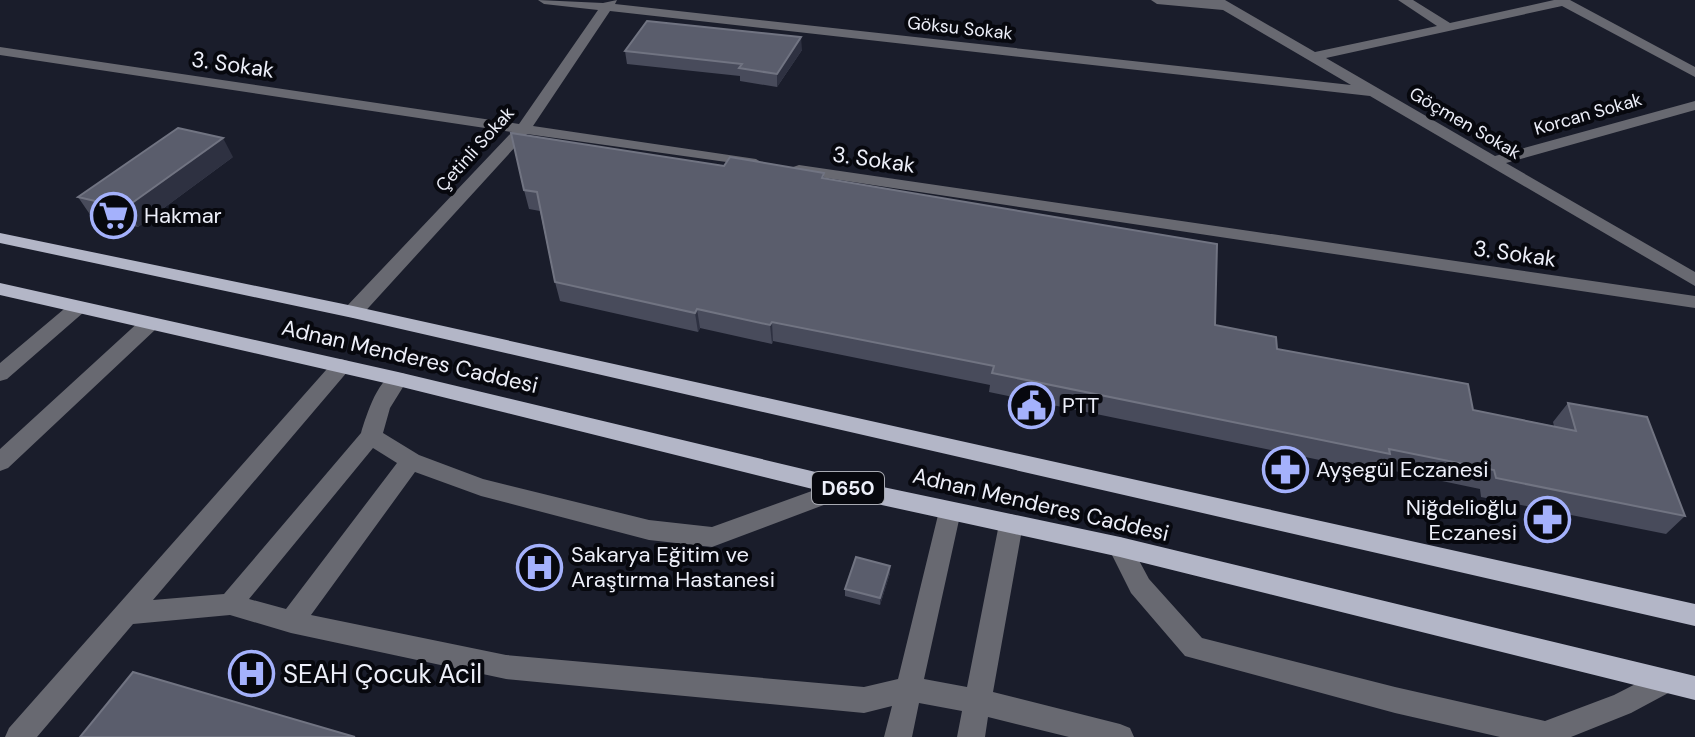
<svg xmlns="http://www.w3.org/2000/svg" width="1695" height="737" viewBox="0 0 1695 737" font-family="'DM Sans',sans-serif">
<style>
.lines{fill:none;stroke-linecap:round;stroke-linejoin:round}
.minor{fill:#686971;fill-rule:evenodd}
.major{fill:#b3b6c7;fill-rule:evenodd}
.wall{fill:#484b5b}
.shaded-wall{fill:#2e3141}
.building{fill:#5a5d6c;stroke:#717482;stroke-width:2}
.labels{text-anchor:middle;stroke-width:8;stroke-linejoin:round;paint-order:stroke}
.far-street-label{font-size:18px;fill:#edeff9;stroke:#07080e}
.shield{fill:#07080e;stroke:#a8aab2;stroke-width:2}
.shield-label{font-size:20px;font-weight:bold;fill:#edeff9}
.street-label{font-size:22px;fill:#edeff9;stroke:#07080e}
.poi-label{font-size:22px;fill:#edeff9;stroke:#07080e;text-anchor:start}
.near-poi-label{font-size:26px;fill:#edeff9;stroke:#07080e;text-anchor:start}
</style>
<rect width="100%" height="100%" fill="#1a1d2b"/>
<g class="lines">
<!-- minor -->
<path class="minor" d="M538,0L603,3L617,0L615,4L1351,85L1223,10L1157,4L1151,0H1225L1315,52L1437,26L1398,0H1413L1450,23L1554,0H1570L1695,67V77L1562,6L1326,58L1495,156L1695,101V110L1506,163L1695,272V286L1370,96L610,11L533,126L756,159L764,164L762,167L527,134L360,317L353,318L344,312L346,307L512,132L0,55V47L519,124L598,10L544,4Z
M799,165L1695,296V308L793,173V167Z
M77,302L84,304L86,308L84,312L7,379L0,381V363L70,304Z
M149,317L156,319L159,324L156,329L8,468L0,471V449L142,319Z
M341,359L348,361L351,366L348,371L153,600L224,594L361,433C367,414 381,366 405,374L408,379L390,408L383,433L419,455L483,479L649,520L712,527L845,479L853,482L856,488L853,494L712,547L649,540L481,496L415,472L311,615L506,655L864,687L898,679L939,511L942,504L950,502L958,504L961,511L924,679L967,687L999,524L1003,517L1011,514L1019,517L1023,524L993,692L1120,724L1130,728L1134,737H1069L988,717L985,737H957L962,711L919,703L912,737H884L892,706L864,713L506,679L291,633L230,615L133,624L37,737H5L9,728L334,361ZM373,448L397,463L286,609L249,599Z
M1120,537L1128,540L1149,579L1202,638L1395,687L1545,721L1614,695L1663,670L1672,673L1676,682L1672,691L1631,713L1571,737H1500L1395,713L1185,656L1131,593L1108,547L1112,540Z"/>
<!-- major -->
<path class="major" d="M0,233L353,306L1695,604V626L353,318L0,243Z
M0,283L398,372L845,479L1120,537L1695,676V700L1120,557L845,497L398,386L0,295Z"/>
</g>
<!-- wall -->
<path class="wall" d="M802,50L777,87L740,81V76L627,64L625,51Z
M233,157L138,227L91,216L78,197Z
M724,166L824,173V179L1277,349L1473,410L1554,426L1553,422L1568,403L1685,516L1666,534L1481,497L1480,489L1380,468L1378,472L989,392L990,385L773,341L772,344L700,328L698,332L560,301L555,282L540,211L529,209L524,190Z
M890,573L880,605L845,596V589Z"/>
<!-- shaded-wall -->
<path class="shaded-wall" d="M801,37L802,50L777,87V74Z
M223,138L233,157L138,227L125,208Z
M697,309L700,328L698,332L695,313Z
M772,322L773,341L772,344L770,325Z
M890,566V573L880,605V598Z"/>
<!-- building -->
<path class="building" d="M647,21L801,37L777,74L739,68L742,64L625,51Z
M178,128L223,138L125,208L78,197Z
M511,133L724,166L730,157L824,173L822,178L1217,244L1215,325L1276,337L1277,349L1468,384L1473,410L1576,431L1568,403L1647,417L1685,516L1496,478L1494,470L1389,449L1390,454L992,373L994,366L772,322L770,325L697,309L695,313L555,282L537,192L524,190Z
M856,557L890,566L880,598L845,589Z
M133,672L355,737H80Z"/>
<!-- icons -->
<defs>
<symbol id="supermarket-ring" viewBox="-11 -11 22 22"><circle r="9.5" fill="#07080e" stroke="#a4b1fc" stroke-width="1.5"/><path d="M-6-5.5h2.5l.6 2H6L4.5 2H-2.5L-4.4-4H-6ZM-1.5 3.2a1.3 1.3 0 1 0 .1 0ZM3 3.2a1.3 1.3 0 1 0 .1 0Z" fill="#a4b1fc"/></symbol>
<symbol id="civic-ring" viewBox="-11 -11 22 22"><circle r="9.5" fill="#07080e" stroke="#a4b1fc" stroke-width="1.5"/><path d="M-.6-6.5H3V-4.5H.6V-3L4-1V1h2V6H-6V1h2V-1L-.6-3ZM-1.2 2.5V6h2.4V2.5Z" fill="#a4b1fc"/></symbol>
<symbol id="pharmacy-ring" viewBox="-11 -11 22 22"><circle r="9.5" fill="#07080e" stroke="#a4b1fc" stroke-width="1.5"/><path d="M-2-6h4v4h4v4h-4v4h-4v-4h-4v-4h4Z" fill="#a4b1fc"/></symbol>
<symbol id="hospital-ring" viewBox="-11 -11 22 22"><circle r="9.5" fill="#07080e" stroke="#a4b1fc" stroke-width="1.5"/><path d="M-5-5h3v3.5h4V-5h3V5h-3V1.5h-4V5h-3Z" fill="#a4b1fc"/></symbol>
</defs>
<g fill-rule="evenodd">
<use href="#supermarket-ring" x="88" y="190" width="51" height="51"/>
<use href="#civic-ring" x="1006" y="380" width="51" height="51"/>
<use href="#pharmacy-ring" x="1260" y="444" width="51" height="51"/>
<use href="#pharmacy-ring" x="1522" y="494" width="51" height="51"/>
<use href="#hospital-ring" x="514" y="542" width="51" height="51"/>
<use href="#hospital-ring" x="226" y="648" width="51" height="51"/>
</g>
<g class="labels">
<!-- far-street labels -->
<g class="far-street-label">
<text transform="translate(960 28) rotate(6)" y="6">Göksu Sokak</text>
<text transform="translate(1588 114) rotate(-16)" y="6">Korcan Sokak</text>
<text transform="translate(1465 123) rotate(30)" y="6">Göçmen Sokak</text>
<text transform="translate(475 149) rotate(-48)" y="6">Çetinli Sokak</text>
</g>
<!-- shield labels -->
<rect class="shield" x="812" y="472" width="72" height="32" rx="6"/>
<g class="shield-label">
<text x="848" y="495">D650</text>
</g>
<!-- street labels -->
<g class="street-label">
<text transform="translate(233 64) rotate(8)" y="8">3. Sokak</text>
<text transform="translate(874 159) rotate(8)" y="8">3. Sokak</text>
<text transform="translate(1515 253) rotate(8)" y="8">3. Sokak</text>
<text transform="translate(410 356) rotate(13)" y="8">Adnan Menderes Caddesi</text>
<text transform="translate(1041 504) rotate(13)" y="8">Adnan Menderes Caddesi</text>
</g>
<!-- poi labels -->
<g class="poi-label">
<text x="144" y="223">Hakmar</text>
<text x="1062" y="413">PTT</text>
<text x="1316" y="477">Ayşegül Eczanesi</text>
<text x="1517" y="515" text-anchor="end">Niğdelioğlu<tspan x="1517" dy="25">Eczanesi</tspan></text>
<text x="571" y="562">Sakarya Eğitim ve<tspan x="571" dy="25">Araştırma Hastanesi</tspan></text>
</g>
<!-- near-poi labels -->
<g class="near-poi-label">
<text x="283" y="683">SEAH Çocuk Acil</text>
</g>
</g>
</svg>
